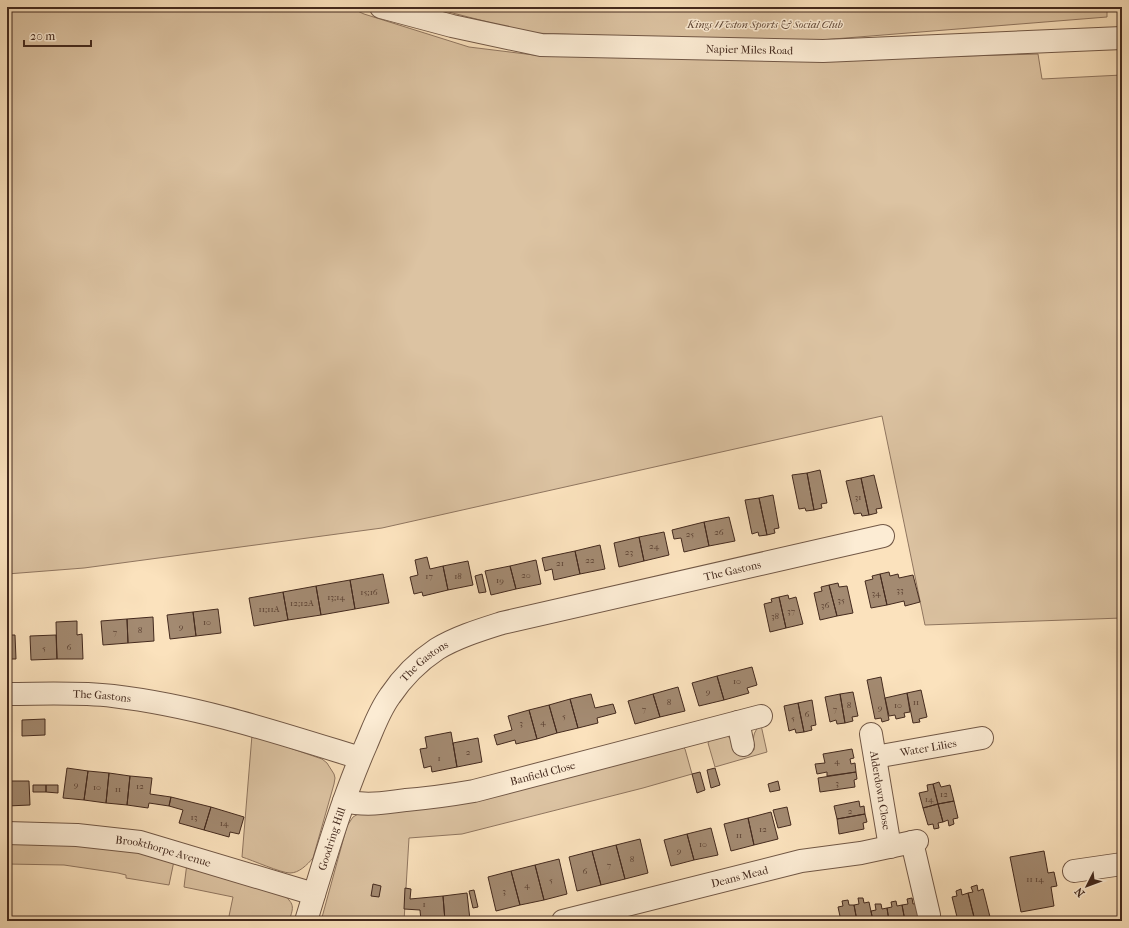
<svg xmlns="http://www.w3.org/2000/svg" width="1129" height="928" viewBox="0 0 1129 928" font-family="'IM FELL French Canon',serif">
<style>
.green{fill:#dcc3a2;stroke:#907660}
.building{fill:#a38a71;stroke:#442a1e}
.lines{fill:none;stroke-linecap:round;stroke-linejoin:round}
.minor-casing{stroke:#725846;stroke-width:24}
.minor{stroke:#fcecd4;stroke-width:22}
.labels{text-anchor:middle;stroke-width:3;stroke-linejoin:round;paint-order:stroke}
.number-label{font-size:9px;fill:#5c4233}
.park-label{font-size:11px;font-style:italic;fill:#624938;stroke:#fcecd4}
.street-label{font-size:11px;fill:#442a1e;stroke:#fcecd4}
</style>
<rect width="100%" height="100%" fill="#fbe2bd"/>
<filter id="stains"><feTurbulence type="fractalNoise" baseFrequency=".005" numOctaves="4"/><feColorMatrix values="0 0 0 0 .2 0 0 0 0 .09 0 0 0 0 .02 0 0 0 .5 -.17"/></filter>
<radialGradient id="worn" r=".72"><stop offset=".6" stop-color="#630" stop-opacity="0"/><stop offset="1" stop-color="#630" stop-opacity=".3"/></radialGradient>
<!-- green -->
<path class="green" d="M7,7H349L364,14L469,47L534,55L819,60L1038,54L1042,79L1122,75V618L925,625L882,416L382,528L84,568L7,574Z
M429,7H1107V17L796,42L531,33Z
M761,725L767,752L715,767L708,743L711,738L725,734L731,739L740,754L754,750C753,739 752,732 761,725Z
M252,735L322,759L327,763L334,774L335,778L334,784L313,858C307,865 299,873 290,873C281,873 252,860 242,857Z
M681,745L685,749L692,774L643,788L462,834L409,838L404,921H321L347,826L353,817L360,813Z
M7,842L73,844L143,853L174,861L169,885L126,878V875L118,873L64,865L7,864Z
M187,863L281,893C295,904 294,906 289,921H228L233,897L184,887Z"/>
<!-- building -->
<path class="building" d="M820,470L827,503L821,504L822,508L814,510L807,473Z
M807,473L814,510L806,511L805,508L799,509L792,475Z
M874,475L882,508L876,509L877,513L869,515L861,478Z
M861,478L869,515L862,516L861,513L854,514L846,481Z
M773,495L779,528L774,529L775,533L767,535L759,498Z
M759,498L767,535L759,536L758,532L752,534L745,500Z
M729,517L735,541L709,546L704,522Z
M704,522L709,546L684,552L681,538L674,539L672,530Z
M664,532L669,555L644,561L639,537Z
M639,537L644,561L619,567L614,543Z
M600,545L605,569L580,574L575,551Z
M575,551L580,574L554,580L552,569L545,571L542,558Z
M427,557L430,569L443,566L448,590L423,596L422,592L414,594L410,577L418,575L415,560Z
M536,560L541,584L516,589L510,566Z
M468,561L473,585L448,590L443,566Z
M510,566L516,589L491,595L485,571Z
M889,572L890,576L898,574L899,578L913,575L920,602L905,606L904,601L887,605L880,574Z
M383,574L389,603L355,609L350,580Z
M482,574L486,592L479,593L475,576Z
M880,574L887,605L871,608L865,581L873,579L872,576Z
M350,580L355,609L321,615L316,586Z
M838,583L839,587L847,586L853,613L837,616L829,585Z
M829,585L837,616L820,620L814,593L822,591L821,587Z
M316,586L321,615L288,620L283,592Z
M283,592L288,620L254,626L249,598Z
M788,595L789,599L796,597L803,624L786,628L779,597Z
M779,597L786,628L770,632L764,604L772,602L771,599Z
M218,609L221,633L196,636L193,612Z
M193,612L196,636L170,639L167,615Z
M153,617L154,641L128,643L127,619Z
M127,619L128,643L103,645L101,621Z
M77,621V635L82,634L83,659H57L56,622Z
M7,635H15L16,659H7Z
M56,635L57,659L31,660L30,636Z
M752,667L757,685L747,688L749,693L724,700L717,676Z
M717,676L724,700L699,706L692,683Z
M881,677L889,720L882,722L881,718L875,719L867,680Z
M678,687L685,711L660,717L653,694Z
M921,690L927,717L919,719L920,722L913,723L907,693Z
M853,692L858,716L852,717L853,721L845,723L840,694Z
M907,693L910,712L904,713L905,717L896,719L895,715L889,716L885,698Z
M591,694L595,708L613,704L616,713L597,718L598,723L578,728L570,699Z
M653,694L660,717L635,724L628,701Z
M840,694L845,723L837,724L836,720L830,722L825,697Z
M570,699L578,728L557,733L549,705Z
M812,700L816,725L811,726L812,730L804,732L798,703Z
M798,703L804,732L796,733L795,729L789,731L784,706Z
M549,705L557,733L537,739L529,710Z
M529,710L537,739L516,744L515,740L497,745L494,735L512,730L508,716Z
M45,719V735L22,736V720Z
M451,732L457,767L432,772L431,766L424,768L420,749L427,748L425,737Z
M478,738L482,762L457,767L453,743Z
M852,749L854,758L850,759L851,764L855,763L856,772L827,776V772L817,774L815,764L825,763L823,754Z
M67,768L88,771L84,800L63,798Z
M715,768L720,785L711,788L707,770Z
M88,771L109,773L106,803L84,800Z
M700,772L705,790L697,793L692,774Z
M856,772L857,779L854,780L855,787L820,792L818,778Z
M109,773L130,776L127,805L106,803Z
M130,776L152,778L150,794L171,797L169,806L149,803L148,808L127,805Z
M7,781H29L30,805L7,806Z
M778,781L780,790L770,792L768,784Z
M939,782L941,787L950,785L954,801L938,804L933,784Z
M933,784L938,804L923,808L919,793L928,791L927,785Z
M33,785H46V792H33Z
M46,785H58V793L46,792Z
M171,797L211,807L204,830L179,823L183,810L169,806Z
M859,801L860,807L864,806L865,814L837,819L834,806Z
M954,801L958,818L953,819L954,824L949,826L948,820L943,822L938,804Z
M938,804L943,822L938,823L939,828L934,829L933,824L928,825L923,808Z
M211,807L244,817L239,834L230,832L229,837L204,830Z
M787,807L791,825L778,828L773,810Z
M771,812L778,839L754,845L748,818Z
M865,814L867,822L863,823L864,829L839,834L837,819Z
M748,818L754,845L731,851L724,824Z
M711,828L718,855L694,860L687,834Z
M687,834L694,860L671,866L664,840Z
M640,839L648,873L625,879L616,845Z
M616,845L625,879L601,885L592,851Z
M592,851L601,885L577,891L569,857Z
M1044,851L1048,873L1054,872L1057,886L1051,887L1054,906L1021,912L1010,857Z
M559,859L567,894L544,900L535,865Z
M535,865L544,900L520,905L511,871Z
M511,871L520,905L496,911L488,877Z
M373,884L381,886L379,897L371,896Z
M977,885L978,891L983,889L991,921H975L968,893L973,892L971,887Z
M405,888L411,889L410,899L443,896L445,921H421L420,910L404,909Z
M961,889L962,895L968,893L975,921H958L952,897L957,896L956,891Z
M474,890L478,907L473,908L469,891Z
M467,893L470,920L445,921L443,896Z
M858,898H863L864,903L869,902L873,921H857L854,905L859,904Z
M912,898L913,904L918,903L921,921H905L902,905L908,904L907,899Z
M848,900L849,905H854L857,921H841L838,907L843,906L842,901Z
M896,901L897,906L902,905L905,921H889L887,908L892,907L891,902Z
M875,904H881L882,909L887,908L889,921H873L871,911L876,910Z"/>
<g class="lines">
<defs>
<g id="minor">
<path id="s1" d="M381,7L452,26L541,45L823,51L1122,38"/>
<path id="s2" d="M7,694C42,694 78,692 113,696C198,706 279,733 360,758"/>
<path d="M738,722L743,745"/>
<path id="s3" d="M871,734L890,847"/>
<path id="s4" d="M875,757L982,738"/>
<path id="s5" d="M344,801C365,806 385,803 406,800C429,798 451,795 474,791L761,716"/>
<path id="s6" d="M7,833L77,835L140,842L314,894"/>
<path d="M912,842L929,915"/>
<path d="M1074,871L1122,864"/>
<path id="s7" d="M306,921C324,862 341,802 366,745C373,729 379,711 390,696C402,678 419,661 437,649C457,637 480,630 502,623L883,536"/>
<path id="s8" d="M563,921L801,861L861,853L917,841"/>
</g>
</defs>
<!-- minor casing -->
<use href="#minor" class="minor-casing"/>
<!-- minor -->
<use href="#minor" class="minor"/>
</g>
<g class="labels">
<!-- number labels -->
<g class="number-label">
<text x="858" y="500">31</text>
<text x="719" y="535">26</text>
<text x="690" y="537">25</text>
<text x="654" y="549">24</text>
<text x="629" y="555">23</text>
<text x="590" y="563">22</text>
<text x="560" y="566">21</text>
<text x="526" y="578">20</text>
<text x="429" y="579">17</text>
<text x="458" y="579">18</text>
<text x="500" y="583">19</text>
<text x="900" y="593">33</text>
<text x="369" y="595">15;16</text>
<text x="876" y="596">34</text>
<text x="336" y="600">13;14</text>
<text x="841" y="603">35</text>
<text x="302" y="606">12;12A</text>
<text x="825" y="608">36</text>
<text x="269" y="612">11;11A</text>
<text x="791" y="614">37</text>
<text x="775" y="619">38</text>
<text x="207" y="625">10</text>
<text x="181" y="629">9</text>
<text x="140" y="633">8</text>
<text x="115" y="635">7</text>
<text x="69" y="650">6</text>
<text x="44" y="651">5</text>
<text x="737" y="684">10</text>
<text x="708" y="694">9</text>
<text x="669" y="705">8</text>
<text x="916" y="705">11</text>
<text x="849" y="708">8</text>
<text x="898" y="708">10</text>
<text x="880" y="710">9</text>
<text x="644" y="712">7</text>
<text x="835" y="712">7</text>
<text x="807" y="717">6</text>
<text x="564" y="719">5</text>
<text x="793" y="721">5</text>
<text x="543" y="725">4</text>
<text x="521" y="726">3</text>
<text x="468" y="755">2</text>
<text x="439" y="761">1</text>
<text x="837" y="764">4</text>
<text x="837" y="786">3</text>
<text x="76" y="787">9</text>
<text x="140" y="789">12</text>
<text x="97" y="790">10</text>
<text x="118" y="792">11</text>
<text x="944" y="797">12</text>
<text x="929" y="802">14</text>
<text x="850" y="814">2</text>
<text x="194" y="820">13</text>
<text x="224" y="826">14</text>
<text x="763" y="832">12</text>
<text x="739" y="838">11</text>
<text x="703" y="847">10</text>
<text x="679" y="853">9</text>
<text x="632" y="862">8</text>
<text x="609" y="868">7</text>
<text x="585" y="874">6</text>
<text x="1035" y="882">11-14</text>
<text x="551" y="883">5</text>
<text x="527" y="888">4</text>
<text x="504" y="894">3</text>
<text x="424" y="907">1</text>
</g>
<!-- park labels -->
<g class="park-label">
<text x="765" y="28">Kings Weston Sports &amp; Social Club</text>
</g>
<!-- street labels -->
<g class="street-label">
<text dy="4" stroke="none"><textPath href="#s1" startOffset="373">Napier Miles Road</textPath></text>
<text dy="4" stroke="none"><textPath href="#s7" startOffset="614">The Gastons</textPath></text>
<text dy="4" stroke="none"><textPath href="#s7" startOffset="290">The Gastons</textPath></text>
<text dy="4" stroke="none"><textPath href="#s2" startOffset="95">The Gastons</textPath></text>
<text dy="4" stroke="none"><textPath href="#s4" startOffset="54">Water Lilies</textPath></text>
<text dy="4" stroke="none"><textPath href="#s5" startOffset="202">Banfield Close</textPath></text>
<text dy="4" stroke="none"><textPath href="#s3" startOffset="57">Alderdown Close</textPath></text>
<text dy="4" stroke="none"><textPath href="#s7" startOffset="86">Goodring Hill</textPath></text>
<text dy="4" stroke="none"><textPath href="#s6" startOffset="158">Brookthorpe Avenue</textPath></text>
<text dy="4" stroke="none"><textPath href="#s8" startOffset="182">Deans Mead</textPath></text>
</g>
</g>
<!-- margin -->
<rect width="1129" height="928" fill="none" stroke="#fbe2bd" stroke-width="24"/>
<rect x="8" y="8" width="1113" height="912" fill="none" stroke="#442a1e" stroke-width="2"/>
<rect x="12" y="12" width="1105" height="904" fill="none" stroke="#442a1e"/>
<!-- north arrow -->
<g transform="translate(1087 886) rotate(228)" stroke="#fcecd4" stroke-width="3" paint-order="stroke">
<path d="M0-3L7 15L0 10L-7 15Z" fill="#442a1e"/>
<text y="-6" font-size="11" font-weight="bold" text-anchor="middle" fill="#442a1e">N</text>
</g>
<!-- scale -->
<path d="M24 40v6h67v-6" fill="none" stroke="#442a1e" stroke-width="2"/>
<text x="30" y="40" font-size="12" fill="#442a1e" stroke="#fcecd4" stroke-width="3" paint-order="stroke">20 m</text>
<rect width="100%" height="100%" filter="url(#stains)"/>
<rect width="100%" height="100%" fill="url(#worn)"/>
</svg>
